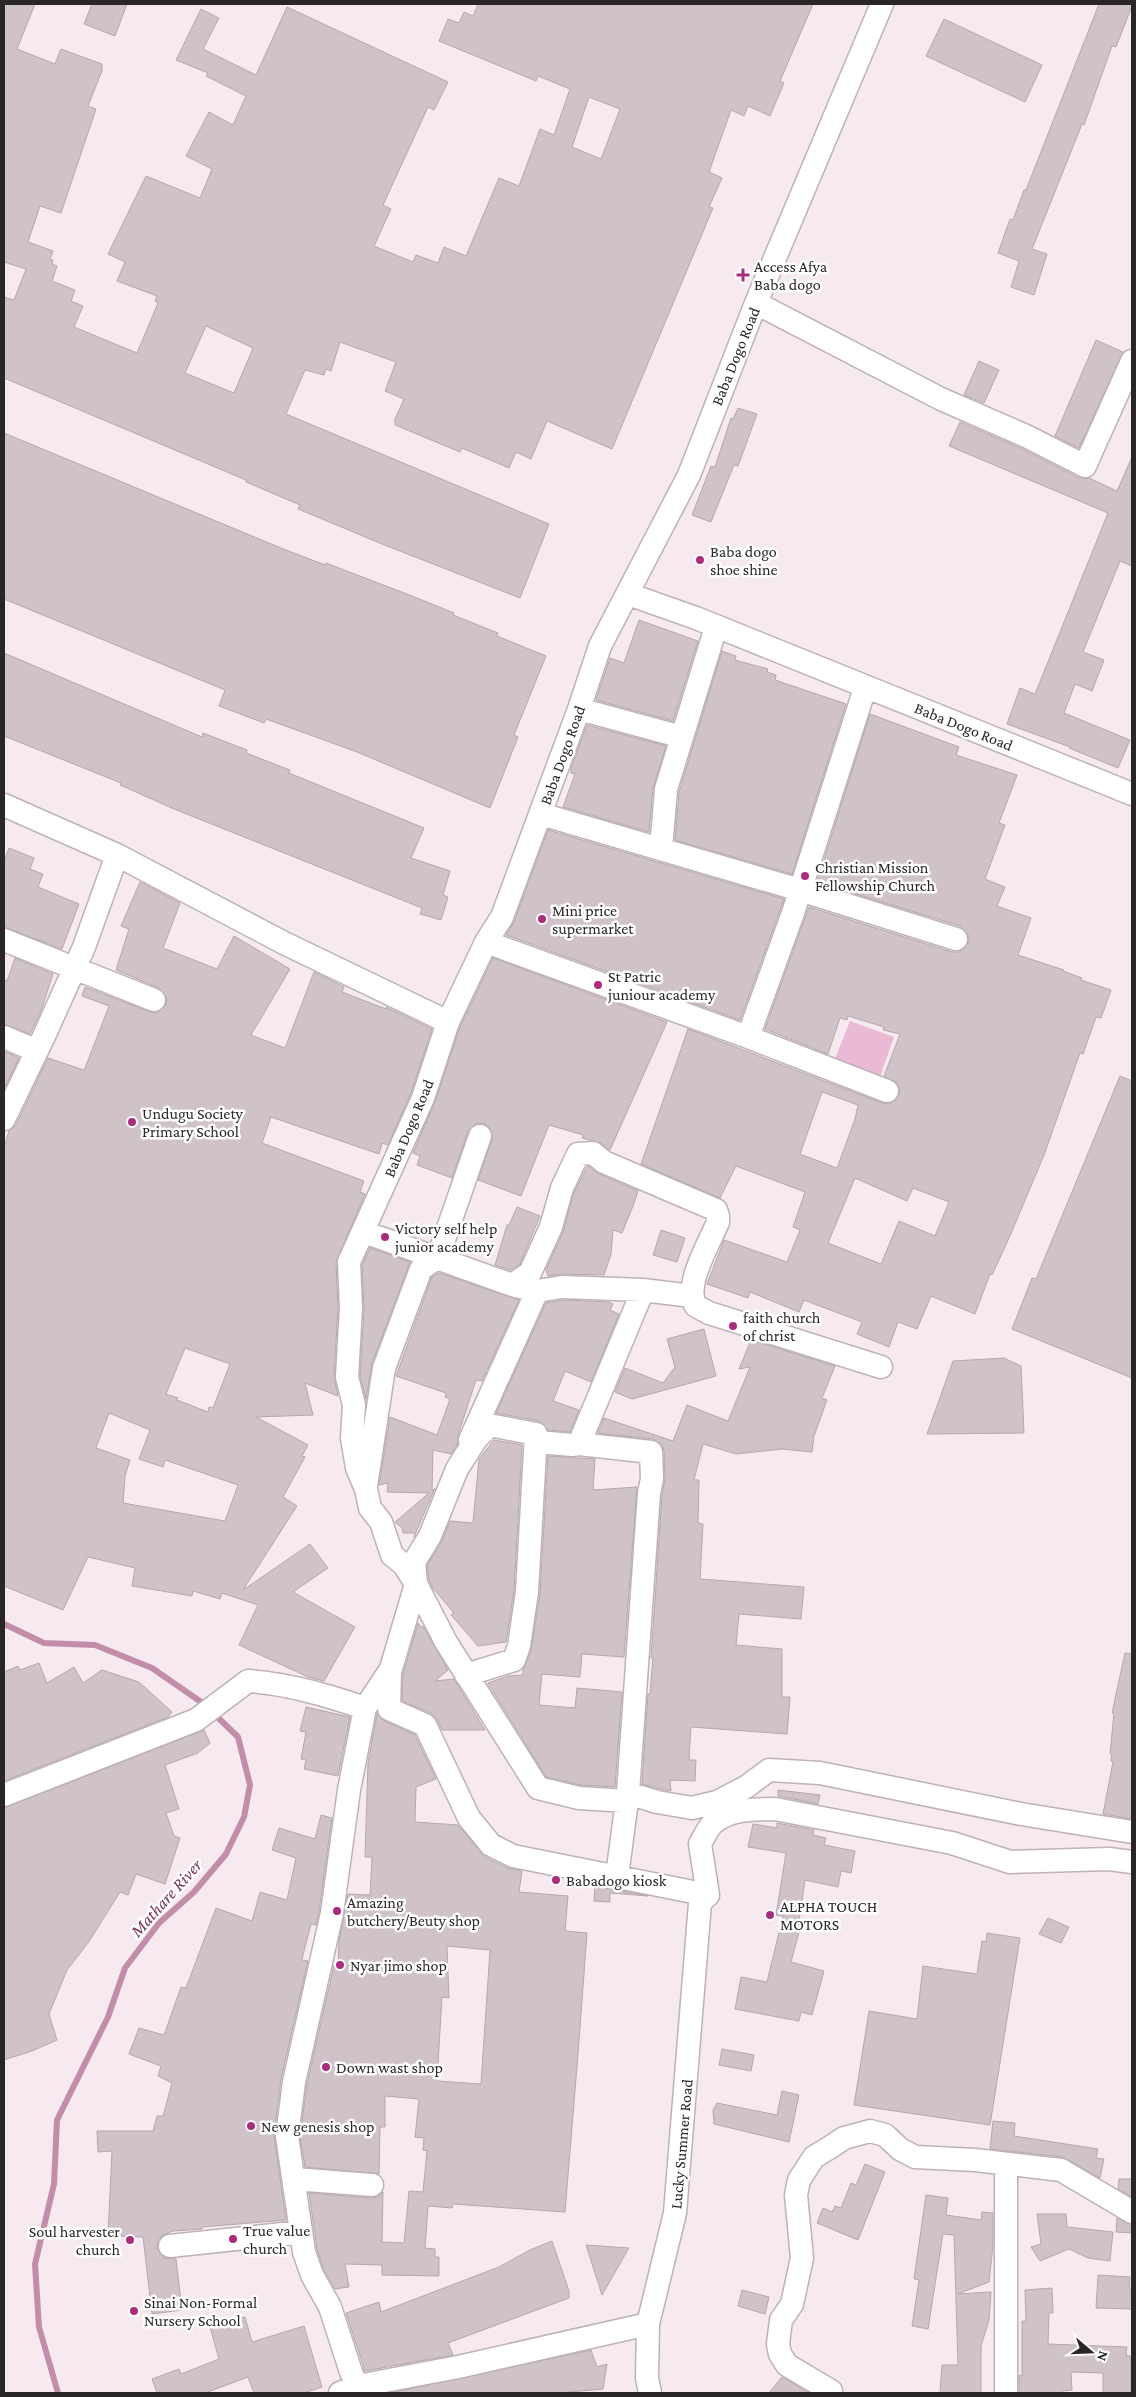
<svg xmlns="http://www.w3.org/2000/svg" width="1136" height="2397" viewBox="0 0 1136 2397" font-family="'Crimson Pro',serif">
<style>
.green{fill:#eab9d3}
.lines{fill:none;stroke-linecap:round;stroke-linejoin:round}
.stream{stroke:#c28da9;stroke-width:6}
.building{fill:#cfc2c8;stroke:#b4a8ae;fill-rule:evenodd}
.minor-casing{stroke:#beb2b8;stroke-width:25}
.minor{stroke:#fff;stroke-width:22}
.poi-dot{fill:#a92c7d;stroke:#fff;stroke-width:2}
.labels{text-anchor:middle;stroke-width:5;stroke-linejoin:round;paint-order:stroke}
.poi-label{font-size:16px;fill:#2a2527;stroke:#fff;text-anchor:start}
.street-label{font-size:16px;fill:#2a2527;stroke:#fff}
.water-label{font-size:18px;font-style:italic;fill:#77365c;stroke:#fff}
</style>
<rect width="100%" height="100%" fill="#f6e9ef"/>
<!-- green -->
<path class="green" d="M850,1021L894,1037L878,1082L833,1064Z"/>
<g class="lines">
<!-- stream -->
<path class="stream" d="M4,1624L44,1643L95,1645L152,1668L204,1704L238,1737L250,1785L244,1817L226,1854L194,1892L159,1923L125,1968L108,2017L57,2120L54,2184L35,2264L39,2327L58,2393"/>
</g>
<!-- building -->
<path class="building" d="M4,4H35L17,49L55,64L61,49L102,64V71L88,106L96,109L61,213L40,206L28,242L53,251L50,259L53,260L52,264L57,266L52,281L75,290L71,301L83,306L74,327L137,353L158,303L155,301L157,296L117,281L125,262L108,254L146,176L200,198L212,169L186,156L209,112L233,125L246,96L206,76L208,73L176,60L201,9L219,18L203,49L256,75L287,7L448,82L434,110L428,107L383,205L391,209L374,246L413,262L416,255L438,263L444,247L466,256L499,178L519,186L540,129L554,135L570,89L538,76L536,81L439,41L448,19L459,23L464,12L473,16L478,4H813L780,81L784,83L770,116L748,106L744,116L731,110L709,172L722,178L709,207L713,208L612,449L547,421L531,459L516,452L509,468L462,448L460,452L395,425V419L404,399L385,391L396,362L340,342L331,371L326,369L324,375L305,370L286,414L549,524L520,598L387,546L298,509L300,505L246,482V480L4,378V297L14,300L26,269L4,262ZM589,97L620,109L601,159L572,147ZM206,326L253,348L234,393L185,373Z
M92,4H127L115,36L84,24Z
M1099,4H1132V6L1116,47L1112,46L1084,125L1082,124L1032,249L1047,254L1034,295L1011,287L1019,261L998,253L1010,219L1013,220L1024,190H1026Z
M944,19L1042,65L1025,102L926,56Z
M1096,340L1123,352L1079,448L1055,436Z
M979,361L999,370L984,403L964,395Z
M738,408L757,414L738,466L734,465L711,522L692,515L711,466L715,467L731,418L733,419Z
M960,422L1020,448L1079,478H1089L1117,491L1132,457V566L1120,561L1083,652L1104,660L1092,691L1075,684L1064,713L1130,740L1118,768L1069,748L1070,747L1007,724L1020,688L1035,694L1108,513L949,446Z
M4,433L281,548L325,565L326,563L412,596L454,613L453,615L498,633L497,636L546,656L514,735L518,737L490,808L357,752L266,719L264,723L219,706L225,690L4,599Z
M639,620L698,641L673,721L596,700L610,658L624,663Z
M722,651L736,656L735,660L768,669L767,672L776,675L775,680L846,704L792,874L675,840L679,792Z
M4,653L202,737L203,733L247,750L246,753L290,770L289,773L424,828L411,858L450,871L443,895L448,897L441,920L420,914L422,908L174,809L120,785L121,783L4,736Z
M870,714L959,747L956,755L1017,775L999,823L1005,825L985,879L1005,887L997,906L1031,918L1018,955L1064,970L1063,971L1082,978L1081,980L1111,990L1101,1018L1096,1017L1083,1054L1080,1053L1044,1155L1010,1236L992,1275L990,1274L975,1314L931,1296L917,1329L898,1322L889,1347L857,1334L862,1322L804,1300L799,1312L750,1292L748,1298L707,1284L724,1240L787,1262L800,1230L793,1227L805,1192L736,1166L720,1198L641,1164L688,1029L882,1103L889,1104L899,1096L900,1089L897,1083L884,1076L900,1034L883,1030L884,1027L848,1016L847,1020L840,1018L828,1054L765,1029L809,907L952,952H959L968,943L969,936L960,926L817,882ZM822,1092L858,1105L855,1119L837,1168L800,1154ZM855,1178L907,1201L913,1188L949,1202L935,1236L899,1221L881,1264L828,1243Z
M587,725L666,746L653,788L649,832L563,807L575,774L571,773V768Z
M548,830L784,899L740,1020L506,935L514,922Z
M9,848L34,858L30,869L43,874L38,887L79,904L62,949L4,927V861Z
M140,882L180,903L163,948L217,969L234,936L290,969L251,1035L285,1048L314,972L344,987L342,992L386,1009V1007L432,1029L411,1093L388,1145L382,1143L379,1154L271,1117L262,1143L364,1181L360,1192L365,1194L336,1262L338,1308L334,1377L338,1396L305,1383L313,1415L256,1417L308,1445L302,1456L305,1457L283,1497L297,1506L243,1590L310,1544L328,1568L293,1592L355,1627L324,1681L308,1677L239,1645L258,1605L222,1593L220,1599L193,1591L192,1596L132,1586L135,1568L88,1557L63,1610L4,1586V1147L9,1131L16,1125L48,1058L84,1070L87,1063L109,1006L82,996L85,987L150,1012L156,1013L166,1005L167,998L159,988L116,970L129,929L121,926ZM185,1348L230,1364L213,1408L209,1407L208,1412L177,1400L178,1398L166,1394ZM109,1413L150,1430L139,1459L163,1467L165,1460L238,1485L225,1521L123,1503L125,1476L130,1460L96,1448Z
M15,958L53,974L41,1011L30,1034L4,1024V980L7,981Z
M493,958L667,1022L610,1150L601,1143L582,1138L583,1135L549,1125L521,1196L478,1180L492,1140L490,1128L485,1124L477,1123L468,1131L452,1178L417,1165L420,1156L413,1153L435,1102L460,1027Z
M4,1051L19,1058L4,1089Z
M1120,1076L1132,1081V1378L1012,1329L1032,1278L1036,1279Z
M589,1166L599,1174L638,1191L633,1206L622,1233L613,1230L611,1254L604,1275L562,1274L548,1276L546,1270L563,1232L574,1192L587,1167Z
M517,1207L540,1216L520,1264L510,1270L495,1265L507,1225H509Z
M661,1230L685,1238L677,1262L653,1255Z
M370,1248L410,1262L372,1363L366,1399L360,1376L364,1309L362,1265Z
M439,1273L519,1300L482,1381L476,1380L458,1435V1443L451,1454L433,1450L432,1491L435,1488L414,1537L415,1533H403L402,1528L395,1522L429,1493L387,1492L388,1483L379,1485L390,1417L437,1435L450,1399L445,1397L446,1393L396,1376L432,1277Z
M563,1300L609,1302L613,1304L610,1310L619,1314L591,1382L565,1371L553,1401L579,1410L570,1432L548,1430L539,1421L496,1413L546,1303Z
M704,1329L716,1376L632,1399L615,1392L625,1368L663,1383L675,1367L667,1339Z
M751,1340L835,1366L822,1398L827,1400L814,1436L812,1452L782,1449L736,1454L703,1444L694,1480H699L698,1523L703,1524L700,1579L804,1587L801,1619L739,1614L736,1645L782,1649V1697H790L787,1734L691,1727L689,1760H696L695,1781L670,1780L671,1791L660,1789L642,1784L648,1694H650L653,1658H651L662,1495L665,1479L664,1451L662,1445L653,1439L598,1433L604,1418L673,1441L687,1405L728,1421L750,1367L739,1369Z
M1004,1358L1021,1366L1024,1433L927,1434L953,1361Z
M494,1440L522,1445L514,1591L506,1642L478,1646L451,1615L454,1613L432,1587L429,1580L427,1565L441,1543L450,1521L473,1523L479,1459Z
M548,1456L595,1459L593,1490L637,1487L624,1657L582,1654L580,1677L542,1674L539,1705L575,1708L577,1688L622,1692L615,1787L581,1785L546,1777L488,1683L508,1676L523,1675V1670L531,1650L540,1593Z
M418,1623L421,1627L423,1626L448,1670L435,1681L454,1679L485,1730H442L437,1719L431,1713L402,1701L403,1674Z
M1125,1653L1132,1654V1819L1103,1814L1113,1762L1111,1761L1112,1754H1110L1114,1713H1112Z
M39,1663L47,1683L74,1667L83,1683L102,1670L139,1682L172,1712L168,1717L4,1781V1672L18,1666L20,1670Z
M306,1707L350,1717L338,1776L304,1769L306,1760L301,1759L306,1732L300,1731Z
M377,1714L384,1721L415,1735L436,1779L416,1787L415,1822L458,1825L485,1857L507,1868L522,1871L519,1892L568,1896L565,1931L587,1933L578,2054L565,2212L453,2204L452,2208L428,2206L425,2248L435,2249V2257H439V2276L382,2275V2265L345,2264L349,2287L335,2289L324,2270L317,2249L309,2193L371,2198L378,2197L383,2192L382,2242L404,2243L409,2191L423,2192L427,2151L423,2150L424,2138L415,2137L419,2099L385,2096V2127H380L379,2174L305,2167L300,2136L307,2084L334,1965L338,1966L339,1941L348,1894L370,1895L372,1857H365L368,1763ZM447,1946L490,1950L481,2084L437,2081L442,1997L449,1998Z
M204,1730L210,1743L198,1753L165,1765L179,1809L166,1813L174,1836L180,1838L165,1884L136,1874L128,1895L120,1892L88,1943L67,1970L49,2014L57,2040L32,2051L4,2060V1808Z
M778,1790L820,1795L818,1804L778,1796Z
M321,1815L332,1818L319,1911L316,1925L311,1924L303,1955L302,1960L308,1961L281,2079L274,2135L286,2220L202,2227V2229L173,2231L163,2235L158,2240L157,2248L164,2258L176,2259L182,2310L152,2314L143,2237L108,2236L112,2151L98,2152L97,2131H153L157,2116H163L172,2083L158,2076L161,2066L129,2054L139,2028L164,2035L181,1987L186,1988L216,1908L252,1921L260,1892L287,1900L296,1858L272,1850L279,1828L315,1839Z
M777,1823L814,1830L813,1835L826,1838L824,1845L855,1851L851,1873L841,1871L838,1887L805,1880L798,1928L800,1929L791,1962L824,1971L812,2015L801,2012L799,2021L735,2009L741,1977L767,1982L783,1916L776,1915L786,1853L748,1847L753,1824L777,1828Z
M595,1886L648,1896L610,1893V1902L594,1901Z
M1048,1918L1069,1927L1061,1943L1039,1934Z
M987,1933L1020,1938L990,2125L854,2105L869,2011L917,2019L923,1966L977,1974L982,1941L986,1942Z
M722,2049L754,2055L751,2071L719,2065Z
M782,2091L799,2095L789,2142L714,2124L713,2110L717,2103L777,2115Z
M993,2121L1015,2123L1014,2136L1098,2149L1096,2158L1104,2159L1100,2178L1063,2157L990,2149Z
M865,2164L885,2172L858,2240L817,2223L823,2208L832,2212L835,2206L841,2208L851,2183L856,2185Z
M1119,2179H1132V2197L1118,2189Z
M926,2195L948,2198L946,2215L981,2220L982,2212L993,2213V2246L989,2282L958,2294L991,2292L989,2320L981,2346V2393H940L942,2365H958L954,2235L943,2234L928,2329L912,2326L919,2280L914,2279Z
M1037,2214H1066L1067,2227L1113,2232L1110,2261L1088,2258L1069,2249L1040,2261L1031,2247L1041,2244Z
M1117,2218L1132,2225V2233L1116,2232Z
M552,2241L569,2291V2298L448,2343L453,2355L365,2371L346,2313L379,2302L381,2312L499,2267L530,2250Z
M586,2245L629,2248L602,2295Z
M1098,2275L1130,2277L1129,2288H1132V2309L1096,2308Z
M1052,2288L1053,2313H1049L1048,2344L1127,2347L1126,2356H1131V2393H1103V2373L1071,2372L1072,2390L1063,2391V2393H1019V2375L1022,2376V2321H1026L1025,2290Z
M742,2290L769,2297L765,2314L738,2306Z
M245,2317L252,2342L304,2326L322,2387L304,2393H254L248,2377L205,2393H157L152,2379L179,2369L181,2374L219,2359L210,2327Z
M591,2350L597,2367L607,2364L603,2389L559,2393H390Z
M782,2377L809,2393H769Z"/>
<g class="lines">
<defs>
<path id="minor" d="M756,303L941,399L1026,436L1085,466L1132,361
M628,594L696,618L1132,794
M579,709L682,737
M4,805L117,855
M541,814L800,890L956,939
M661,849L666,789L716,627
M4,940L154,1000
M486,942L748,1037L887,1091
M4,1037L37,1051
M748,1037L793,913L865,688
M4,1119L45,1034L84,947L117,855L284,943L448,1022
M364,1232L512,1285L537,1291L562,1287L643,1290L692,1296
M512,1285L530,1273L551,1227L562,1188L578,1154L593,1153L604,1162L716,1210L718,1216V1222C710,1242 683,1286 696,1306L709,1313L881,1367
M470,1440L537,1291
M579,1444L643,1290
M366,1486L384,1368L421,1269L438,1257L480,1136
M466,1675L514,1660L519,1646L527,1592L536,1434
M628,1793L657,1802L692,1808L717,1802L746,1787L769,1770L820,1773L1021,1814L1132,1832
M4,1795L196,1720L248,1681C289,1684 326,1695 365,1708
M617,1876L628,1793L649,1493L652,1479L651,1452L579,1444L572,1445L538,1442L536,1434L494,1426L487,1428L476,1439L457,1469L430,1536L414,1562L416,1584L446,1642L538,1788L579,1798L627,1801
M708,1895L513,1856L491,1845L469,1818L425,1725L389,1709L390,1672L416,1584L404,1565L392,1555L381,1522L370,1508L366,1489L357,1468L352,1438L354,1405L347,1377L351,1308L349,1262L423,1098L448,1022L486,942L502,917L579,709L600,646L689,475L756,303L882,4
M708,1895L700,1844C704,1837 708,1828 713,1823C730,1809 754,1809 775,1809L952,1843L1010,1862L1109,1859L1132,1862
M1006,2165V2393
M294,2179L372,2185
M170,2246L301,2232
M831,2391L787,2365L780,2354L778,2344L781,2320L792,2304L802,2258L796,2195L799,2180L814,2157L829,2148L844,2138L870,2131L885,2135L900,2149L915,2157L975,2160L1061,2170L1132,2212
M340,2393L358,2386L458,2367L648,2324
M360,2393L351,2372L330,2307L312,2275L304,2252L287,2136L294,2082L332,1913L349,1790L365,1708L389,1672
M650,2393L647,2378L648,2324L675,2213L700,1903L708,1895"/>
</defs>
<!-- minor casing -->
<use href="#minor" class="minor-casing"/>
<!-- minor -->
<use href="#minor" class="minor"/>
</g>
<!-- markers -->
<g class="poi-dot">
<path d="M740.5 267.5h5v5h5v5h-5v5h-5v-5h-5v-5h5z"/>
<circle cx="700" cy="560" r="5"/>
<circle cx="805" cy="876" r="5"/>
<circle cx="542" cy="919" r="5"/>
<circle cx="598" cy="985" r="5"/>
<circle cx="132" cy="1122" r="5"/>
<circle cx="385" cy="1237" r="5"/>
<circle cx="733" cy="1326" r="5"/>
<circle cx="556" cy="1880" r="5"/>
<circle cx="337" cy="1911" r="5"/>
<circle cx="770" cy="1915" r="5"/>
<circle cx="340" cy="1965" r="5"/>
<circle cx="326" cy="2067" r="5"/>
<circle cx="251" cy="2126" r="5"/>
<circle cx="233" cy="2239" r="5"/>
<circle cx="130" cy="2240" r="5"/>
<circle cx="134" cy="2311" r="5"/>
</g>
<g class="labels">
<!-- poi labels -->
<g class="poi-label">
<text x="754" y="272">Access Afya<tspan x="754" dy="18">Baba dogo</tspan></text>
<text x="710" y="557">Baba dogo<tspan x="710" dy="18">shoe shine</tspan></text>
<text x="815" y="873">Christian Mission<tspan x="815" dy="18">Fellowship Church</tspan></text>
<text x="552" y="916">Mini price<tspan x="552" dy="18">supermarket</tspan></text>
<text x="608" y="982">St Patric<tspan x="608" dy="18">juniour academy</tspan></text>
<text x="142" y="1119">Undugu Society<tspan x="142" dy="18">Primary School</tspan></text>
<text x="395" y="1234">Victory self help<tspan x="395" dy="18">junior academy</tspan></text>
<text x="743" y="1323">faith church<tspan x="743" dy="18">of christ</tspan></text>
<text x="566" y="1886">Babadogo kiosk</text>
<text x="347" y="1908">Amazing<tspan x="347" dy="18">butchery/Beuty shop</tspan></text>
<text x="780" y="1912">ALPHA TOUCH<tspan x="780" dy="18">MOTORS</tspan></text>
<text x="350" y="1971">Nyar jimo shop</text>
<text x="336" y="2073">Down wast shop</text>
<text x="261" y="2132">New genesis shop</text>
<text x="243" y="2236">True value<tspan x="243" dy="18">church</tspan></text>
<text x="120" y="2237" text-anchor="end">Soul harvester<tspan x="120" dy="18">church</tspan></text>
<text x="144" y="2308">Sinai Non-Formal<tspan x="144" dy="18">Nursery School</tspan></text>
</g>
<!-- street labels -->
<g class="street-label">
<text transform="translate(735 356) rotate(-68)" y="6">Baba Dogo Road</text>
<text transform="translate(964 726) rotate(22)" y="6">Baba Dogo Road</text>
<text transform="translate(562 755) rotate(-70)" y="6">Baba Dogo Road</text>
<text transform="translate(408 1128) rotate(-67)" y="6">Baba Dogo Road</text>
<text transform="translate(681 2144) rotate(-85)" y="6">Lucky Summer Road</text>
</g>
<!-- water labels -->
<g class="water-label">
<text transform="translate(166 1898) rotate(-48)" y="6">Mathare River</text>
</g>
</g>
<!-- border -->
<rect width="1136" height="2397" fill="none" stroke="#2a2527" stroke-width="10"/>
<!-- north arrow -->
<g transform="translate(1091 2352) rotate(109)" stroke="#ffffff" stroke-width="4" paint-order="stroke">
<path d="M0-4L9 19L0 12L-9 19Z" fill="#2a2527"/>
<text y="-8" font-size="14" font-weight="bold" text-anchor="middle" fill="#2a2527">N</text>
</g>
</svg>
